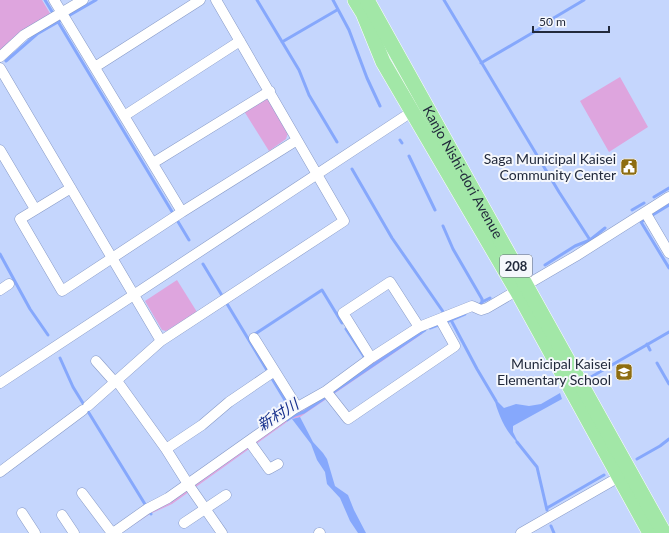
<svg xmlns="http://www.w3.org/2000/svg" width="669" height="533" viewBox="0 0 669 533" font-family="Lato,'Noto Sans JP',sans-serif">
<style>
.green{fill:#dea5de}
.water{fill:#86a8fc}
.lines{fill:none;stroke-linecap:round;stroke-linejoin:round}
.stream{stroke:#86a8fc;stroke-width:3}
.minor-casing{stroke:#879ac7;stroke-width:11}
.highway-casing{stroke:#fff;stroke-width:16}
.minor{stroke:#fff;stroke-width:10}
.highway{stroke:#a2e7a7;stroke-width:15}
.labels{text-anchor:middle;stroke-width:4;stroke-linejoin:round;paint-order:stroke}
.shield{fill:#f5f7fc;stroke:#616876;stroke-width:1}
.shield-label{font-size:13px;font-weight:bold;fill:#222a3c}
.poi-label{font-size:14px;fill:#222a3c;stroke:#f5f7fc;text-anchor:end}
.street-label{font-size:14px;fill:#222a3c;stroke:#f5f7fc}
.water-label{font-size:15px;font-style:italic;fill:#17308d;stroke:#f5f7fc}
</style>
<rect width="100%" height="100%" fill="#c5d6fd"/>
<!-- green -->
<path class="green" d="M0,0H42L51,15L0,53Z
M620,77L648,127L609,152L580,101Z
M264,99L269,100L288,133L286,139L269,151L244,111Z
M177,280L197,312L166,331L162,330L145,301Z
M418,331L422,334L300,417L291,419L172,504L150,514L129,528L292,414L304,410Z"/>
<!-- water -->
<path class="water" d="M560,393L562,399L513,426V432L519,444C506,433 498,414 494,398L504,408L516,404L529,406L541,404Z
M300,417L313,442L323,453L327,459L335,486L348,495L354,510L366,533H358L350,521L340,498L327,484L325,472L317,460L311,444L292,419Z"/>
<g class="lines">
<!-- stream -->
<path class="stream" d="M45,0L189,240
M257,0L299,70L309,95L337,142
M333,0L349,30L367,78L380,106
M444,0L559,192L590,240L575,246L545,265
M282,42L337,10
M6,61L37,34L96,0
M481,63L539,29L552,19L584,0
M400,140L402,143
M409,156L435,210
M352,169L392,238L444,313L451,320L430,328
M654,197L669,188
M669,205L641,222L669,268
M632,210L644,203
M443,226L453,249L482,299V302L479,306
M590,240L605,228
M0,254L30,309L48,335
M203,264L291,410
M482,302L490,298
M465,314L451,320L477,369L496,401
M346,329L365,358
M255,334L322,290L342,323
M647,344L650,350
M60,358L73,387L151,514
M657,363L669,384
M591,377L669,332
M287,420L295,415L304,412L425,330
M517,442L537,467L547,510
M637,459L660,446L669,439
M547,508L604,475
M551,526L554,533"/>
<defs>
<path id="minor" d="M54,0L182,212
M0,57L24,35L83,0
M95,67L200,0
M0,68L161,341
M124,116L240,41
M0,150L35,209
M153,163L270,91
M71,188L20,219L62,291L182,212L297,140
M645,212L669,253
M0,290L9,284
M254,338L297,407
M371,358L343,313L390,282L419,327
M96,361L112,379L117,381L166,449L188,484L222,533
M0,383L416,109
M326,391L348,419L455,346L440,319
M88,406L161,341L344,221L216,0
M249,441L269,469L278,464
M166,449L202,425L229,402L273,372
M0,472L83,410
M82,493L112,533
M22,513L35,533
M62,515L74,533
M184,523L226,495
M113,533L147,509L168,498L294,409L326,391L371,358L419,327L472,306L481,310L487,308L576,256L669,197
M319,533H320
M521,533L619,477"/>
<g id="highway">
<path d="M355,0L363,13L383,62L517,291L650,533"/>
<path id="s1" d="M367,0L664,533"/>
</g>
</defs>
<!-- minor casing -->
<use href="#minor" class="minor-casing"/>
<!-- highway casing -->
<use href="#highway" class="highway-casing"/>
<!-- minor -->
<use href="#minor" class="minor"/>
<!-- highway -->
<use href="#highway" class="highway"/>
</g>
<!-- icons -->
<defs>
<symbol id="civic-square" viewBox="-11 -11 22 22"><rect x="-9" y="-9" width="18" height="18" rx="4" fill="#8e6d10" stroke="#f5f7fc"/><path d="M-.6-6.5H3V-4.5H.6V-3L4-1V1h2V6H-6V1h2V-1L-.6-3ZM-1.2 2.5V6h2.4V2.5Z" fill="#fff"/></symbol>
<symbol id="school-square" viewBox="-11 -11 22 22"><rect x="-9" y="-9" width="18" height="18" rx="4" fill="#8e6d10" stroke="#f5f7fc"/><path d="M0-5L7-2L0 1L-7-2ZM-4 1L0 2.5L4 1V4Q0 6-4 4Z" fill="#fff"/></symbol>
</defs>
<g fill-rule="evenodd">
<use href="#civic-square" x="619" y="157" width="20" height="20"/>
<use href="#school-square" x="614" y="362" width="20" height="20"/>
</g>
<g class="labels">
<!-- shield labels -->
<rect class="shield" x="500" y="255" width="32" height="22" rx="3"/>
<g class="shield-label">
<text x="516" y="271">208</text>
</g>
<!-- poi labels -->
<g class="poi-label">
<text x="616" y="164">Saga Municipal Kaisei<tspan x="616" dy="16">Community Center</tspan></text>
<text x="611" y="369">Municipal Kaisei<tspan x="611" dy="16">Elementary School</tspan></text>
</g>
<!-- street labels -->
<g class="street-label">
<text dy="5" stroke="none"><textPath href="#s1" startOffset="197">Kanjo Nishi-dori Avenue</textPath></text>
</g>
<!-- water labels -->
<g class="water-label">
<text transform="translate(278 415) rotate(-32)" y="5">新村川</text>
</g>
</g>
<!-- scale -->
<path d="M533 26v6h76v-6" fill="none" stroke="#222a3c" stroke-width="2"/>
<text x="539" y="26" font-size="12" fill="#222a3c" stroke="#f5f7fc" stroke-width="3" paint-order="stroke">50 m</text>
</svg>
